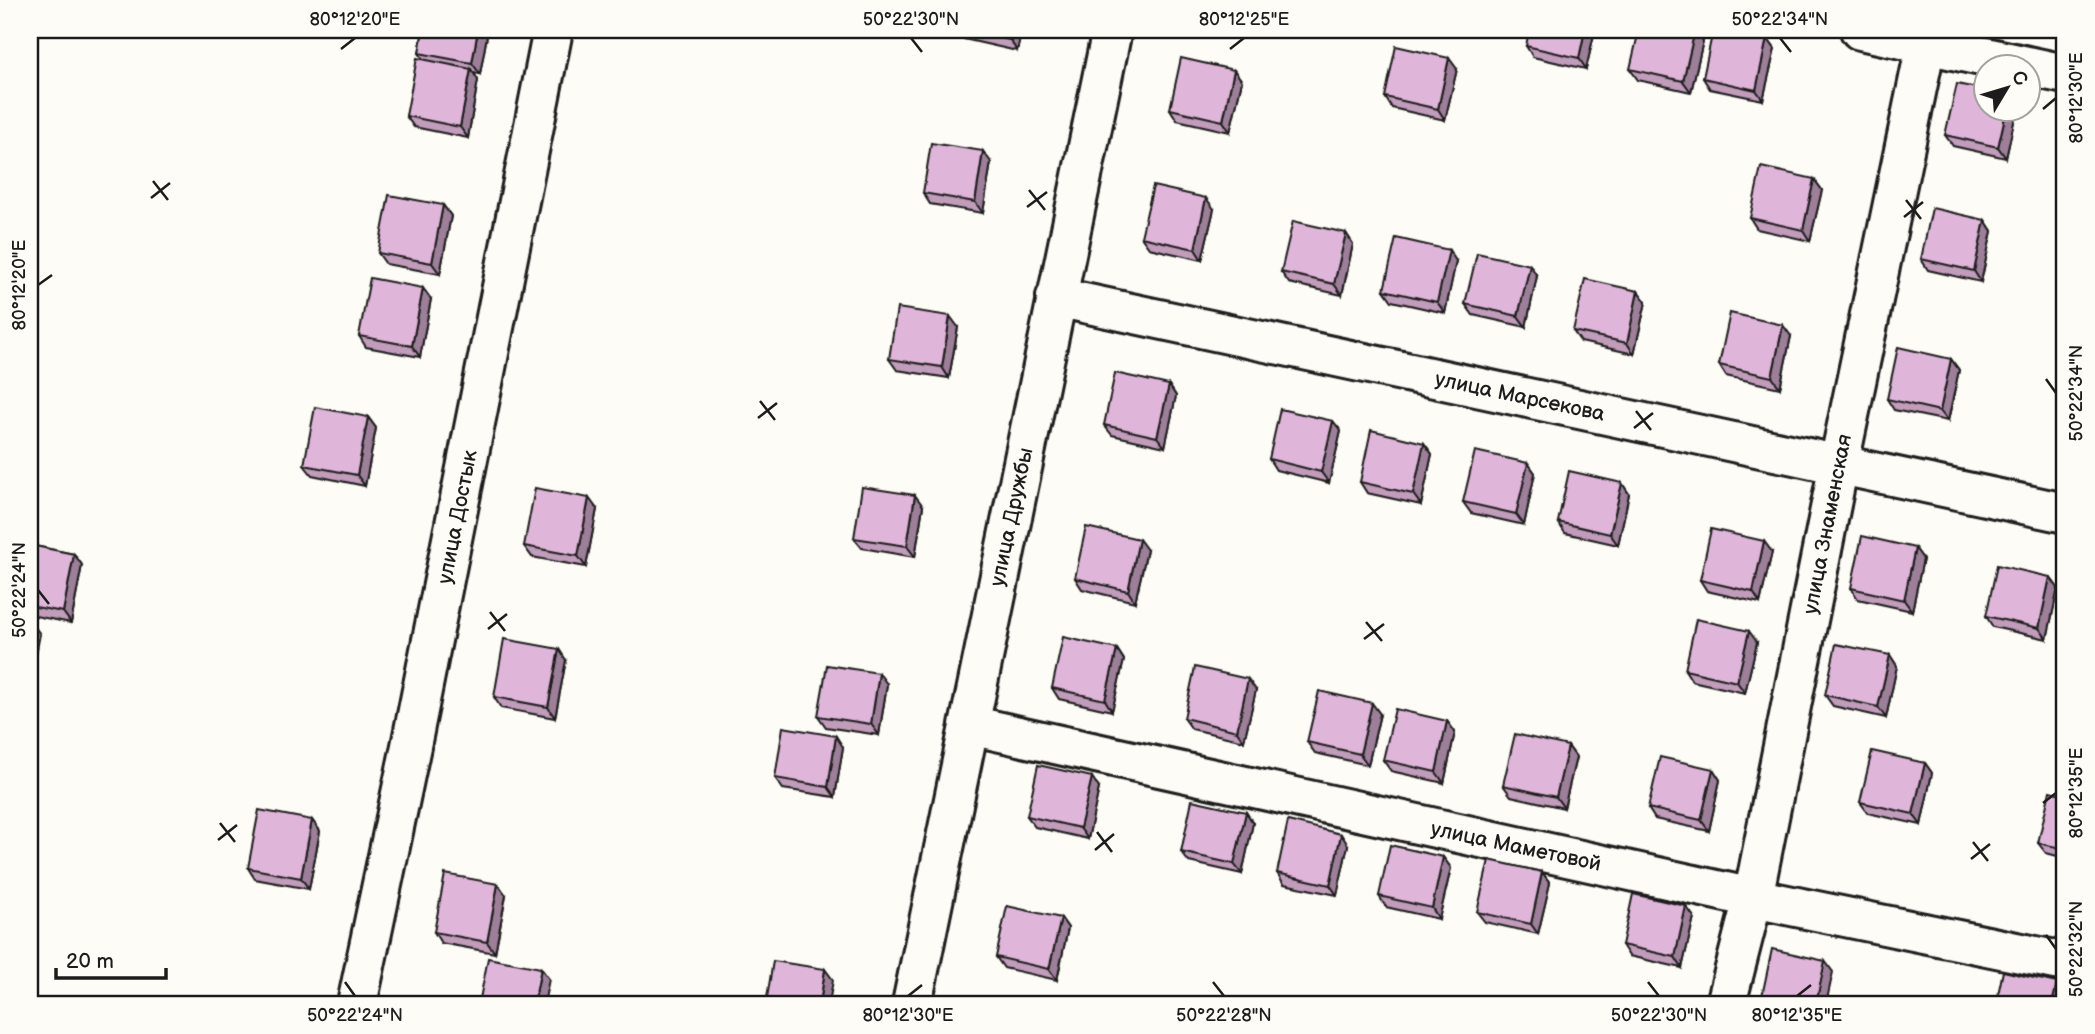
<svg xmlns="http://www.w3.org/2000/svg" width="2095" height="1034" viewBox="0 0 2095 1034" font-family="'Balsamiq Sans',sans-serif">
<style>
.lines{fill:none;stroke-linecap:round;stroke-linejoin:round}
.street-casing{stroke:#1c1c1c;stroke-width:44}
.street{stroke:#fdfcf7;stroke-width:38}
.wall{fill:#c19cbb;stroke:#1c1c1c;stroke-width:2}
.shaded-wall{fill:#9d7f99;stroke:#1c1c1c;stroke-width:2}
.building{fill:#e0b5da;stroke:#1c1c1c;stroke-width:2}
.ticks{fill:none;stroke:#1c1c1c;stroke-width:2.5}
.labels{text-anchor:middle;stroke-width:7;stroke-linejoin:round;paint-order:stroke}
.street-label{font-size:21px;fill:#1c1c1c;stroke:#fdfcf7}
.neatline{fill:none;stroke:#1c1c1c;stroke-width:2.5}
.ticks-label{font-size:18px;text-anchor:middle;fill:#1c1c1c}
</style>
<rect width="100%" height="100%" fill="#fdfcf7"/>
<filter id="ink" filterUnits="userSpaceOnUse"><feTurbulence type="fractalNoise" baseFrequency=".0143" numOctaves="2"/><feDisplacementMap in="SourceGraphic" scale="14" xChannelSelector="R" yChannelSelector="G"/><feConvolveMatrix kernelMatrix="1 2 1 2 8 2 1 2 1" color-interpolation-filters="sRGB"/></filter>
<g filter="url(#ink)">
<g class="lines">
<defs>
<path id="street" d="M1860,30L2065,74
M1056,297L2065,513
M969,725L1753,898L2065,962
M357,1004L411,746L553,30
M912,1004L1112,30
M1726,1004L1753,898L1839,464L1929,30"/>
</defs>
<!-- street casing -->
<use href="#street" class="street-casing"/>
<!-- street -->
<use href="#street" class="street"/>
</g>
<!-- wall -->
<path class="wall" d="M423,30H488L480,74L474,73L478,80L468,138L414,127L406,116L423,59L419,53Z
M957,30H1022L1017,51L964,39Z
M1595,30L1586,69L1533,57L1526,46Z
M1767,38L1775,49L1763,100L1710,89L1703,78Z
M1703,41L1691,92L1638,80L1630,69Z
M1457,69L1445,120L1392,108L1385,97Z
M1234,70L1242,81L1230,132L1177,120L1170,109Z
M1986,108H2017L2006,158L1953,146L1945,135Z
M991,162L983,213L930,204L923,193Z
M1814,179L1822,190L1810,241L1757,229L1750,218Z
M443,205L451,216L440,274L386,264L378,253Z
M1214,209L1202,260L1149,248L1141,237Z
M1985,220L1992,231L1981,282L1928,270L1921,259Z
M1346,233L1353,244L1342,295L1289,283L1281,272Z
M1456,261L1445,313L1392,301L1384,290Z
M1530,265L1537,276L1526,327L1473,315L1465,304Z
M1638,291L1646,302L1634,354L1581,342L1573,331Z
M431,299L420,357L366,347L359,336Z
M958,327L949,378L897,370L889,359Z
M1791,336L1780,388L1726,376L1719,365Z
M1951,359L1959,370L1948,421L1894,410L1887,399Z
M1169,385L1176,396L1165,447L1112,435L1104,425Z
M368,417L376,428L365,486L312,475L304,465Z
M1333,421L1341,431L1329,483L1276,470L1269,459Z
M1424,443L1432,454L1421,505L1367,493L1360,482Z
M1528,463L1535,473L1524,525L1471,513L1463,502Z
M1622,483L1629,494L1618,545L1565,533L1558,522Z
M923,506L915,557L862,548L854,538Z
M597,509L586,567L532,557L524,546Z
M30,545L74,554L82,565L71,623L30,615Z
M1915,548L1923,559L1912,611L1858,599L1851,588Z
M1147,550L1135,602L1082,589L1075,578Z
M1772,552L1760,603L1707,591L1700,580Z
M2050,577L2058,588L2047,639L1993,627L1986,616Z
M1757,642L1745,693L1692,681L1685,670Z
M1117,649L1124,660L1112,711L1059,699L1052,688Z
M1890,655L1897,666L1886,718L1833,706L1825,695Z
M566,660L555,718L501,708L494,697Z
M887,684L879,735L826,727L818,716Z
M1256,690L1244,741L1192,729L1184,718Z
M1380,714L1368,765L1315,753L1307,742Z
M1447,721L1455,732L1444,783L1391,771L1383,760Z
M2058,745L2065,747V755Z
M1568,746L1576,757L1564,808L1511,796L1503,785Z
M843,747L835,797L783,789L775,778Z
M1925,763L1932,773L1921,825L1868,813L1860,802Z
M1713,769L1720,780L1709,831L1655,819L1648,808Z
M1099,788L1088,839L1035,827L1027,816Z
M2065,795V858L2046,853L2038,843Z
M1246,812L1253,823L1242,874L1189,862L1181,852Z
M312,820L320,831L309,889L255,879L248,868Z
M1348,845L1337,895L1284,884L1277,873Z
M1443,857L1451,868L1439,919L1386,907L1379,896Z
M1542,872L1550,883L1538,934L1485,922L1477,912Z
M506,895L495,953L441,943L434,932Z
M1694,917L1682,968L1629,956L1622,945Z
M1061,918L1068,928L1057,980L1004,968L996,957Z"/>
<!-- shaded-wall -->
<path class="shaded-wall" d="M478,30H488L480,74L472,63Z
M1012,30H1022L1017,51L1010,40Z
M1585,30H1595L1586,69L1579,58Z
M1695,30L1703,41L1691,92L1683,81Z
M1767,38L1775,49L1763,100L1756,90Z
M1449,58L1457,69L1445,120L1438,109Z
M471,69L478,80L468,138L460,127Z
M1234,70L1242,81L1230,132L1223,121Z
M2007,108H2017L2006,158L1998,147Z
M983,151L991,162L983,213L975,202Z
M1814,179L1822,190L1810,241L1803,230Z
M1206,198L1214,209L1202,260L1195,249Z
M443,205L451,216L440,274L432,263Z
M1985,220L1992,231L1981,282L1974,271Z
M1346,233L1353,244L1342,295L1334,284Z
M1449,250L1456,261L1445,313L1437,302Z
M1530,265L1537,276L1526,327L1518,316Z
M423,288L431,299L420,357L412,346Z
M1638,291L1646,302L1634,354L1627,343Z
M950,316L958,327L949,378L942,367Z
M1783,325L1791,336L1780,388L1772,377Z
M1951,359L1959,370L1948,421L1940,411Z
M1169,385L1176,396L1165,447L1157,437Z
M368,417L376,428L365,486L357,475Z
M1333,421L1341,431L1329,483L1321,472Z
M1424,443L1432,454L1421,505L1413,494Z
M1528,463L1535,473L1524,525L1516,514Z
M1622,483L1629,494L1618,545L1610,534Z
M915,495L923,506L915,557L907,546Z
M589,498L597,509L586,567L578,556Z
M1139,539L1147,550L1135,602L1128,591Z
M1764,541L1772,552L1760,603L1753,592Z
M1915,548L1923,559L1912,611L1904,600Z
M74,554L82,565L71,623L63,612Z
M2050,577L2058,588L2047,639L2039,628Z
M32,623L40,634L30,686V635Z
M1749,631L1757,642L1745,693L1737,682Z
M559,649L566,660L555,718L548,707Z
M1117,649L1124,660L1112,711L1105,700Z
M1890,655L1897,666L1886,718L1878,707Z
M879,673L887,684L879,735L871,724Z
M1248,679L1256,690L1244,741L1237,731Z
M1372,703L1380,714L1368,765L1360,754Z
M1447,721L1455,732L1444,783L1436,772Z
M836,736L843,747L835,797L828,787Z
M1568,746L1576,757L1564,808L1556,797Z
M1925,763L1932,773L1921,825L1913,814Z
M1713,769L1720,780L1709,831L1701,820Z
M1092,777L1099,788L1088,839L1080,828Z
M1246,812L1253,823L1242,874L1234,864Z
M312,820L320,831L309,889L301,878Z
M1341,834L1348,845L1337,895L1330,885Z
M1443,857L1451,868L1439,919L1432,908Z
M1542,872L1550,883L1538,934L1531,924Z
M498,884L506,895L495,953L487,942Z
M1686,906L1694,917L1682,968L1675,957Z
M1061,918L1068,928L1057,980L1049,969Z
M1825,961L1833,972L1826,1004H1816Z
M541,968L549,979L544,1004H534Z
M825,969L833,980L829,1004H820Z
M2057,983L2064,994L2062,1004H2052Z"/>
<!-- building -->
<path class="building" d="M423,30H478L472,63L419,53Z
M962,30H1012L1010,40Z
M1529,30H1585L1579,58L1526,46Z
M1639,30H1695L1683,81L1630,69Z
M1713,30H1729L1767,38L1756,90L1703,78Z
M1396,46L1449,58L1438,109L1385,97Z
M417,58L471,69L460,127L406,116Z
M1181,58L1234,70L1223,121L1170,109Z
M1957,84L1986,90V108H2007L1998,147L1945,135Z
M931,143L983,151L975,202L923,193Z
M1761,167L1814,179L1803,230L1750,218Z
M1153,186L1206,198L1195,249L1141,237Z
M389,195L443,205L432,263L378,253Z
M1932,208L1985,220L1974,271L1921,259Z
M1293,221L1346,233L1334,284L1281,272Z
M1396,238L1449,250L1437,302L1384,290Z
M1477,253L1530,265L1518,316L1465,304Z
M370,278L423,288L412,346L359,336Z
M1585,279L1638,291L1627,343L1573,331Z
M897,308L950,316L942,367L889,359Z
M1730,313L1783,325L1772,377L1719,365Z
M1898,347L1951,359L1940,411L1887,399Z
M1115,373L1169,385L1157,437L1104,425Z
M315,407L368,417L357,475L304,465Z
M1280,409L1333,421L1321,472L1269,459Z
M1371,430L1424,443L1413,494L1360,482Z
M1475,451L1528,463L1516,514L1463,502Z
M1569,471L1622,483L1610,534L1558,522Z
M862,487L915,495L907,546L854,538Z
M535,488L589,498L578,556L524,546Z
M1086,527L1139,539L1128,591L1075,578Z
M1711,529L1764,541L1753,592L1700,580Z
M1862,536L1915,548L1904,600L1851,588Z
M30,545L74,554L63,612L30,606Z
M1997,565L2050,577L2039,628L1986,616Z
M1696,619L1749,631L1737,682L1685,670Z
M1063,637L1117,649L1105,700L1052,688Z
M504,639L559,649L548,707L494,697Z
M1836,644L1890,655L1878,707L1825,695Z
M827,665L879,673L871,724L818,716Z
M1195,667L1248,679L1237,731L1184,718Z
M1319,691L1372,703L1360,754L1307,742Z
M1395,709L1447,721L1436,772L1383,760Z
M2065,713V747L2058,745Z
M783,727L836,736L828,787L775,778Z
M1515,734L1568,746L1556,797L1503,785Z
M1872,751L1925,763L1913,814L1860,802Z
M1660,757L1713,769L1701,820L1648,808Z
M1038,765L1092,777L1080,828L1027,816Z
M2050,791L2065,795V849L2038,843Z
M1192,800L1246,812L1234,864L1181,852Z
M259,810L312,820L301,878L248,868Z
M1288,821L1341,834L1330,885L1277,873Z
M1390,845L1443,857L1432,908L1379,896Z
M1489,860L1542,872L1531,924L1477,912Z
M445,874L498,884L487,942L434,932Z
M1633,894L1686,906L1675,957L1622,945Z
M1007,906L1061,918L1049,969L996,957Z
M1772,949L1825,961L1816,1004H1776L1761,1001Z
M488,958L541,968L534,1004H479Z
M773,961L825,969L820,1004H766Z
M2003,971L2057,983L2052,1004H1996Z"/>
</g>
<!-- ticks -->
<path class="ticks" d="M911,38L922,52M1780,38L1791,52M341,49L355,38M1230,49L1244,38M2043,109L2056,98M153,181L168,200M1029,190L1045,210M151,198L170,183M1906,200L1921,219M1027,207L1047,192M1904,217L1923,202M38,285L52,275M2046,379L2056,393M760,401L775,420M1636,411L1651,430M758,418L777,403M1634,428L1653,413M38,590L49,604M490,612L505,631M1366,622L1382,641M488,629L507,614M1364,639L1384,624M2043,803L2056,793M220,823L235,842M1097,832L1112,852M218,840L237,825M1973,842L1988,861M1095,850L1114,834M1971,859L1990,844M2046,935L2056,949M345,982L355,996M1213,982L1224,996M1648,982L1659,996M908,996L922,985M1797,996L1811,985"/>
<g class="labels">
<!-- street labels -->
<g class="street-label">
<text transform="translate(1520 396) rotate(12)" y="7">улица Марсекова</text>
<text transform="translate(457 517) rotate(-79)" y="7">улица Достык</text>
<text transform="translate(1011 517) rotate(-78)" y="7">улица Дружбы</text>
<text transform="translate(1827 524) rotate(-79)" y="7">улица Знаменская</text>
<text transform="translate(1516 846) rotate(12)" y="7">улица Маметовой</text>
</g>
</g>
<!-- margin -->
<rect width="2095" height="1034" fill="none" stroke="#fdfcf7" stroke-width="77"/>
<!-- north arrow -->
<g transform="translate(2007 88) rotate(52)"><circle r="33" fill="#fdfcf7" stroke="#a3a29f" stroke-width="2"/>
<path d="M0-5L12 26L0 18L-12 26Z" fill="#1c1c1c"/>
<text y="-10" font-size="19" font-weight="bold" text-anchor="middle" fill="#1c1c1c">С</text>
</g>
<!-- scale -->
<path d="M56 968v10h110v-10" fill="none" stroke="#1c1c1c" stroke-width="3.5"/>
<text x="66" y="968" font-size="21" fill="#1c1c1c" stroke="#fdfcf7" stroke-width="5" paint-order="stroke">20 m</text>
<rect x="38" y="38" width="2018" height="958" class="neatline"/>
<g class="ticks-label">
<text x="355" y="25">80°12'20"E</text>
<text x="911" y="25">50°22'30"N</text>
<text x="1244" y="25">80°12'25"E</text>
<text x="1780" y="25">50°22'34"N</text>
<text transform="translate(2076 98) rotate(-90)" y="6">80°12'30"E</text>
<text transform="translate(19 285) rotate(-90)" y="6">80°12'20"E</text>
<text transform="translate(2076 393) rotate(-90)" y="6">50°22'34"N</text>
<text transform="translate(19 590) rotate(-90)" y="6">50°22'24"N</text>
<text transform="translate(2076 793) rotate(-90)" y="6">80°12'35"E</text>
<text transform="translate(2076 949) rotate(-90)" y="6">50°22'32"N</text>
<text x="355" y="1021">50°22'24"N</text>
<text x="908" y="1021">80°12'30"E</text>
<text x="1224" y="1021">50°22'28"N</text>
<text x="1659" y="1021">50°22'30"N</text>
<text x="1797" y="1021">80°12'35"E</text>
</g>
</svg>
